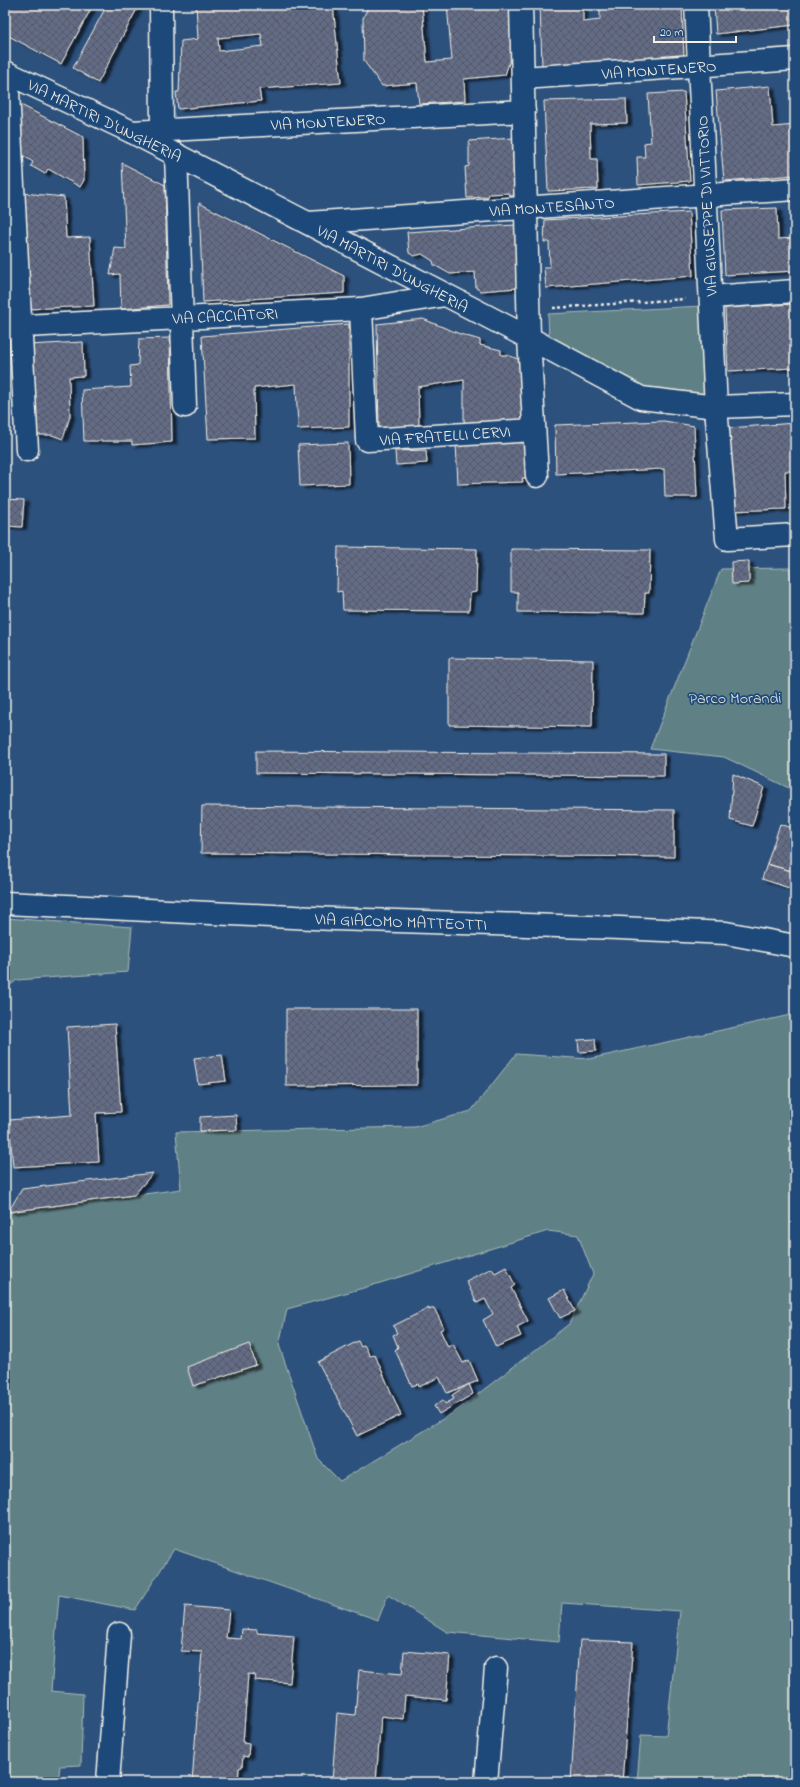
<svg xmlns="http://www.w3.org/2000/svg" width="800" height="1787" viewBox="0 0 800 1787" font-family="'Indie Flower',sans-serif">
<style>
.green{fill:#5f8186;stroke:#aab9b7;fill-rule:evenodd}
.building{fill:url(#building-cross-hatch);stroke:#f4f1e8;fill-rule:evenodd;filter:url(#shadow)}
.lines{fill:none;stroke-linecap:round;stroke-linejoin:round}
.minor-casing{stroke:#f4f1e8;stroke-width:25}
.tertiary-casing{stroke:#f4f1e8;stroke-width:25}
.path{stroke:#f4f1e8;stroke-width:2.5;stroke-dasharray:3 3;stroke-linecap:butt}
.minor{stroke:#1f4a7a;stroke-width:22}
.tertiary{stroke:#1f4a7a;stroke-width:22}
.labels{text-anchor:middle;stroke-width:3.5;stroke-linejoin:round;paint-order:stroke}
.street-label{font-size:16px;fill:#f4f1e8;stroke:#1f4a7a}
.park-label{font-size:16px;fill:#dee0d9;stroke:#1f4a7a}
</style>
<defs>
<pattern id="building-cross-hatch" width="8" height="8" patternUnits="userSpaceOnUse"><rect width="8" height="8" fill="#646c87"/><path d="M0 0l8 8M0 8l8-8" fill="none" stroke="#555863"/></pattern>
<filter id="shadow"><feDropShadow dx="4.5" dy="2.5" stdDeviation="1" flood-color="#0009"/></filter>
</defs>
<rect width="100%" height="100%" fill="#2d517d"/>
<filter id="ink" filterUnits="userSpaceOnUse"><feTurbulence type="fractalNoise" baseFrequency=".025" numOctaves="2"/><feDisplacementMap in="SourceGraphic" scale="8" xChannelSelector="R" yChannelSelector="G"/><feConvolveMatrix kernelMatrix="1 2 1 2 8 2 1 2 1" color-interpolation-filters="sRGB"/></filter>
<g filter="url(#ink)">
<!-- green -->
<path class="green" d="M702,306L706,395L644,389L549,340L548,314Z
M790,568L795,640V791L724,757L650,749L721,569Z
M5,918L132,927L128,972L17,980L5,989Z
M795,1014V1782H637L641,1735L666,1736L680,1611L562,1603L559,1642L447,1632L388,1595L378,1620L174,1549L135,1610L59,1595L51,1691L83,1694L81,1765L60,1766L58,1782H5V1213L181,1189L176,1132L415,1127L471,1111L516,1054L589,1059ZM548,1231L578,1235L593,1274L569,1324L456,1411L340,1481L318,1459L279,1345L287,1309L367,1287Z"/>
<!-- building -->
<path class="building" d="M5,5H93L61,64L5,34Z
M107,5H139L98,83L73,68Z
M196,5H333L341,83L259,89L261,101L178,109L176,92H179L181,41L198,39ZM261,34L263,46L219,51L218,38Z
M369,5H422L427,62L452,60L447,5H509L512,54L505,75L464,79L465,101L419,104L417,83L382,86L364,61L363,18Z
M540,5H583V22L600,20V5H682L684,59L542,67Z
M714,5H795V25L716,34Z
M770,86L773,127L795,125V175L724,181L716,91Z
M684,92L690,181L638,185L637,157H645L644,143L651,142L648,94Z
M626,99L627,123L590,124L591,159H597L598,189L548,191L544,101Z
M19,104L83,137L84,180L80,187L48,169L45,174L31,166L33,162L22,155Z
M514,138L518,196H510L509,193L489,194L488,197L467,198L465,167L469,166V141Z
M122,163L165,185L168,305L121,309L120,274L110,275L115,248L126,249Z
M23,193L64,197L66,238L90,237L94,306L27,309Z
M199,203L344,276V293L203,302Z
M777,208L778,239L795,238V271L725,275L722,210Z
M689,212L693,276L546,288L544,267H550L549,242H544L545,220Z
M515,225L517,288L481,291L476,288L475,272L450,274L434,265L433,261L422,254L414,256L409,253L407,232Z
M795,304V368L728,371L725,308Z
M423,319L460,334L480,340V345L501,350V355H507L521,360L523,424L464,425V380L418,387L419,427L379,430L377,324Z
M349,324V427L298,429L296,384L254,388L255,438L208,439L202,336Z
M170,338L172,442L132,445V441H84L82,390L131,387L130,366L138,365L139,339Z
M83,342L84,376L69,377L70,416L63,439L52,435H33L29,345Z
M664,421L694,426L697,497H665L664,469L556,474L555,425Z
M795,423V471H785L786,509L731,511L729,428Z
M527,441L528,478H522L523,482L458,484L456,443Z
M348,443L349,484L300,486L298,445Z
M426,450L427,463L396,465L395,451Z
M5,499L24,500L22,527L5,526Z
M338,547L477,549L476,592L470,593L469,611L343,610L342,591L337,592Z
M511,549L650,550L649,593H645L644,613L518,612V592H511Z
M749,561V583L732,584L731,562Z
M449,658L593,660L592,727L449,725Z
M256,751L664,754V776L256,773Z
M733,774L764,787L752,826L730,820Z
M202,806L674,810V857L201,853Z
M780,824L795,829V872L767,864Z
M767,864L795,872V890L762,879Z
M286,1009H417V1085L286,1086Z
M115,1024L121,1112L96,1113L99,1162L13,1167L9,1120L72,1115L67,1027Z
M595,1039L596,1051L579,1052L578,1040Z
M222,1055L226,1081L198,1084L194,1058Z
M236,1115L237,1130L200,1131V1117Z
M153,1173L134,1195L8,1212L22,1189Z
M506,1267L515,1285L511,1288L528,1321L517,1327L521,1336L496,1347L483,1320L493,1314L485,1299L477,1303L466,1281L492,1268L495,1273Z
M564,1290L575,1311L560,1318L549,1298Z
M429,1308V1310L434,1308L444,1328L440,1330L448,1347L453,1344L463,1363L469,1360L478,1381L447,1393L439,1377L419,1387L418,1384L412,1386L395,1350L398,1347L393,1335L397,1333L393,1326Z
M358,1341L361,1347L364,1345L370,1356L375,1355L401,1415L357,1436L318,1362Z
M249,1344L256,1365L193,1386L187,1367Z
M469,1384L473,1394L439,1414L434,1406L443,1400L445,1404L454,1399L452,1395Z
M185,1606L229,1610L226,1638L241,1639L242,1629L257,1630V1633L294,1636L290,1683L254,1680L255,1675L248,1674L243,1743L249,1744L248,1757L243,1756L242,1767L239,1768L238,1782H192L202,1652L181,1651Z
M580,1640L633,1642L622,1782H571Z
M404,1651L450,1655L446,1700L405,1696L403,1719L381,1716L376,1782H332L337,1713L355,1715L359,1670L402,1674Z"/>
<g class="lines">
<defs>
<path id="minor" d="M161,5L162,129
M521,5L529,338L537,476
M696,5L716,407L727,539L795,535
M7,73L27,450
M523,78L795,59
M132,132L524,111
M176,154L185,406
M308,223L795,189
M711,297L795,291
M361,309L367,440L534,430
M5,327L361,309L445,295
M108,1782L119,1634
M486,1782L496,1668"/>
<path id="tertiary" d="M5,72L132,132L529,338L641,398L716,407L795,404
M5,903L334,919L620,928L726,933L795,946"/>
</defs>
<!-- minor casing -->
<use href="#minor" class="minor-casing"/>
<!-- tertiary casing -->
<use href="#tertiary" class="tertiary-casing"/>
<!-- path -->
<path class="path" d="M553,308L685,299"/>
<!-- minor -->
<use href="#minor" class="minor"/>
<!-- tertiary -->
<use href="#tertiary" class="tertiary"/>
</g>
</g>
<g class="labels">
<!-- street labels -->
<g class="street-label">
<text transform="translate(659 69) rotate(-4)" y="6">VIA MONTENERO</text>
<text transform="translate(105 120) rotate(26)" y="6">VIA MARTIRI D'UNGHERIA</text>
<text transform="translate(328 121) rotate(-3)" y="6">VIA MONTENERO</text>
<text transform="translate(552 206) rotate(-4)" y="6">VIA MONTESANTO</text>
<text transform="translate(706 206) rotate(-93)" y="6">VIA GIUSEPPE DI VITTORIO</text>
<text transform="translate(393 268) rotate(28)" y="6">VIA MARTIRI D'UNGHERIA</text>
<text transform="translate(225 315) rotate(-3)" y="6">VIA CACCIATORI</text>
<text transform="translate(445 435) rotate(-4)" y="6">VIA FRATELLI CERVI</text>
<text transform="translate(401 921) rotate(2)" y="6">VIA GIACOMO MATTEOTTI</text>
</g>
<!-- park labels -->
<g class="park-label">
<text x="735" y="703">Parco Morandi</text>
</g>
</g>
<!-- margin -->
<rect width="800" height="1787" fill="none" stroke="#1f4a7a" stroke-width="20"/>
<rect x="10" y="10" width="780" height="1767" fill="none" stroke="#f4f1e8" stroke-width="1.5" filter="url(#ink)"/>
<!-- scale -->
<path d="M654 36v6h82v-6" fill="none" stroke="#f4f1e8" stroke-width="2"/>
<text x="660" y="36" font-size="12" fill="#f4f1e8" stroke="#1f4a7a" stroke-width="3" paint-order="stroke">20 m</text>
</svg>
